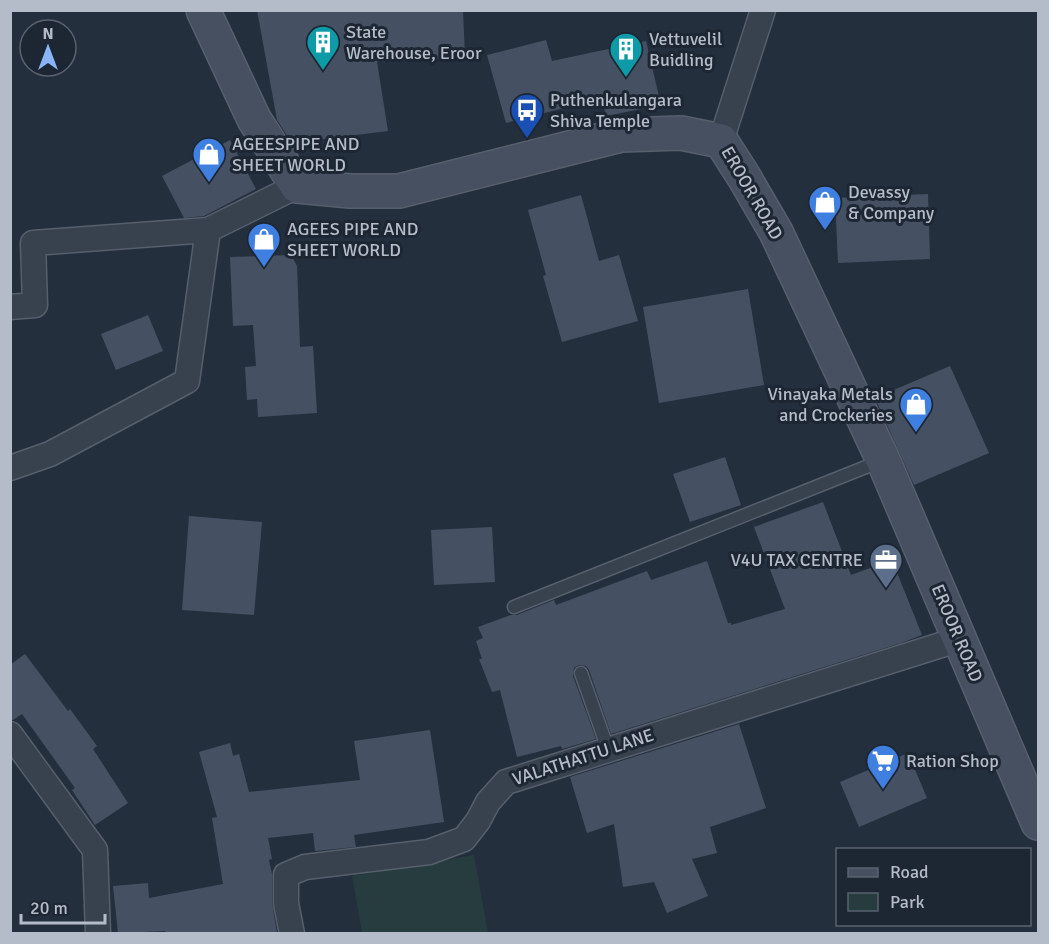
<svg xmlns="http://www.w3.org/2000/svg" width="1049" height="944" viewBox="0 0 1049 944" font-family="Signika,sans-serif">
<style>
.green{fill:#263c3f}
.building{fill:#455162}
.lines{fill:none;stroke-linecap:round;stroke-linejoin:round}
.service-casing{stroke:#565f6c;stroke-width:15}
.minor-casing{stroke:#565f6c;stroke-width:27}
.secondary-casing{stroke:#565f6c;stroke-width:36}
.service{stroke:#38414e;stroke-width:12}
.minor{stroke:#38414e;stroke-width:24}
.secondary{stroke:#465061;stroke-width:33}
.labels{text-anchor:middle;stroke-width:6;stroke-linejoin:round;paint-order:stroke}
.poi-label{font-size:18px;fill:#b4bcc9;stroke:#1d2633;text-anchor:start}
.street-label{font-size:18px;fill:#b4bcc9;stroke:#1d2633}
</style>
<rect width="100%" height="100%" fill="#242f3e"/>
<!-- green -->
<path class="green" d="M474,855L488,933H362L352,876Z"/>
<!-- building -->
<path class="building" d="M257,10H463L465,58L377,62L388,131L292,143L277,120Z
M546,40L552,61L646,41L661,105L606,116L602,98L506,123L487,55Z
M230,140L256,189L204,216L184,218L162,176Z
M928,194L930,259L838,263L835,198Z
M581,195L599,261L619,255L638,321L562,342L543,276L546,275L528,210Z
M291,255L297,266L300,347L313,346L317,413L258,417L257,399L247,400L245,367L256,366L253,325L233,326L230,257Z
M748,289L764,385L659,403L643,307Z
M148,315L163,351L116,370L101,334Z
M950,366L989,453L914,485L875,398Z
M725,457L741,505L690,522L673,474Z
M823,502L851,575L892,560L922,635L901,643L611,734L589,670L586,666L579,665L574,668L573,676L596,739L562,749L561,746L517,757L500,690L492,692L479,659H482L476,641L483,638L478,627L511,615H517L554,600L556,605L647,571L651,580L707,561L728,623H731V625L785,609L754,527Z
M189,516L262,522L254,615L182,610Z
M492,527L495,582L434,585L431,530Z
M25,654L68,711L70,709L97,746L93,749L128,803L95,825L72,790L75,788L22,714L13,720H10V665Z
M739,724L766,808L710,827L717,853L692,859L708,896L667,913L654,882L623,887L614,824L587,833L570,777Z
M430,730L444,822L354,835L356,847L315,851L313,833L268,838L272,859L269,860L272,874V903L277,933H166L165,931L118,933L113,886L148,883L149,898L223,884L212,818L217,817L199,752L230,743L233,756L239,754L249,792L360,780L354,741Z
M908,753L927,798L859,827L840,782Z"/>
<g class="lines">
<defs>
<path id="service" d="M514,607L881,461
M581,673L608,749"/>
<path id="minor" d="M721,141L763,10
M10,307L35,305L33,243L208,230
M10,468L50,454L187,381L208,230L297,186
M10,734L95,850L98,934
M292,934L286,903V875L305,867L429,852L464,839L478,821L488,802L506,782L960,639"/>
<path id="secondary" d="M203,10L254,119L297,186L350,191H399L621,135L681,133L721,141L744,177L776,232L883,460L1038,823"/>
</defs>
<!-- service casing -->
<use href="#service" class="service-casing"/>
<!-- minor casing -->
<use href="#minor" class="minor-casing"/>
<!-- secondary casing -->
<use href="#secondary" class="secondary-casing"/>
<!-- service -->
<use href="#service" class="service"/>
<!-- minor -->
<use href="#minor" class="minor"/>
<!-- secondary -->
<use href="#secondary" class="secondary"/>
</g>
<!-- icons -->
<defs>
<symbol id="building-pin" viewBox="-11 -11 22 30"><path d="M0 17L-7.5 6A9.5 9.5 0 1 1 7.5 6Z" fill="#0f9aa8" stroke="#1d2633"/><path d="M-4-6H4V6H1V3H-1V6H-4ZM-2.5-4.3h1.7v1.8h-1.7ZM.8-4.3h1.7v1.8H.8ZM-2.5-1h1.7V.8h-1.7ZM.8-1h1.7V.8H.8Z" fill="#fff"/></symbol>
<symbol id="bus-pin" viewBox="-11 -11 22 30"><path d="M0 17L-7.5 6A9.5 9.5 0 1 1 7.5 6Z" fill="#1a4fb4" stroke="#1d2633"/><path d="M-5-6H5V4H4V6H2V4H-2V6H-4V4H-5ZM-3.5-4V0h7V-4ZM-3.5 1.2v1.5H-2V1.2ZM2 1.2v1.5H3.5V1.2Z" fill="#fff"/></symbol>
<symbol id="shop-pin" viewBox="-11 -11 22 30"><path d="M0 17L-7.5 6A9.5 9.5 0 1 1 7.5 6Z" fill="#3f7fe0" stroke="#1d2633"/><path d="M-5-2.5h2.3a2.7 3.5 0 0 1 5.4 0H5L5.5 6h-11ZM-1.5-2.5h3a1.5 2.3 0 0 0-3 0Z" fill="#fff"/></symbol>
<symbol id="office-pin" viewBox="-11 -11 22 30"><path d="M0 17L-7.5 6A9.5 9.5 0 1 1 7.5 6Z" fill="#5c6f8a" stroke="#1d2633"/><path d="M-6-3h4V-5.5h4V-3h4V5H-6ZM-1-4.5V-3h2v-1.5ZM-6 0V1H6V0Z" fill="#fff"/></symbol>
<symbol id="supermarket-pin" viewBox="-11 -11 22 30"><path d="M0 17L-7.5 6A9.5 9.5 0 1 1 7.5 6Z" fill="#3f7fe0" stroke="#1d2633"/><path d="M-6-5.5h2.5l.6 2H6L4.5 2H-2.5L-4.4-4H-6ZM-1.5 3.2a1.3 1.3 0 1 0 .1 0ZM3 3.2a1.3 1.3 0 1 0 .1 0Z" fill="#fff"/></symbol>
</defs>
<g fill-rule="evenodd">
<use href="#building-pin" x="304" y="23" width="38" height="52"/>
<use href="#building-pin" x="607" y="30" width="38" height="52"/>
<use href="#bus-pin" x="508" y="91" width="38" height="52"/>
<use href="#shop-pin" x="190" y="135" width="38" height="52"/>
<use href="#shop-pin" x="806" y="183" width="38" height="52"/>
<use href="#shop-pin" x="245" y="220" width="38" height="52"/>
<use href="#shop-pin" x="897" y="385" width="38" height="52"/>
<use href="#office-pin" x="867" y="541" width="38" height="52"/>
<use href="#supermarket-pin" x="864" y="742" width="38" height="52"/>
</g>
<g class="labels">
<!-- poi labels -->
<g class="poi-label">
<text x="346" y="38">State<tspan x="346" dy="21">Warehouse, Eroor</tspan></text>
<text x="649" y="45">Vettuvelil<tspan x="649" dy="21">Buidling</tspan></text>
<text x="550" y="106">Puthenkulangara<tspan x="550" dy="21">Shiva Temple</tspan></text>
<text x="232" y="150">AGEESPIPE AND<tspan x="232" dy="21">SHEET WORLD</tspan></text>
<text x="848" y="198">Devassy<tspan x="848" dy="21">&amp; Company</tspan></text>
<text x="287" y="235">AGEES PIPE AND<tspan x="287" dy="21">SHEET WORLD</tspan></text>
<text x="893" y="400" text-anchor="end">Vinayaka Metals<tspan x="893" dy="21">and Crockeries</tspan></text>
<text x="863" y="566" text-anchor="end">V4U TAX CENTRE</text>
<text x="906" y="767">Ration Shop</text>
</g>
<!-- street labels -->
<g class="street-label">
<text transform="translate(752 193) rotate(60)" y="6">EROOR ROAD</text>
<text transform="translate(957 633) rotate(67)" y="6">EROOR ROAD</text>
<text transform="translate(583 757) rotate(-18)" y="6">VALATHATTU LANE</text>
</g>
</g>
<!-- border -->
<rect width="1049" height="944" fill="none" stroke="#b4bcc9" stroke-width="24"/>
<!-- legend -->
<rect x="836" y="848" width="195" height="78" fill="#1d2633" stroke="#59626f" stroke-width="1.5"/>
<rect x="848" y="868" width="30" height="9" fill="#465061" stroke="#59626f" stroke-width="1.5"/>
<text x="890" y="878" font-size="18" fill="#b4bcc9">Road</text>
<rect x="848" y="893" width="30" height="18" fill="#263c3f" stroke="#59626f" stroke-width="1.5"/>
<text x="890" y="908" font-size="18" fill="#b4bcc9">Park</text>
<!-- north arrow -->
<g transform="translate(48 48)"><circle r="28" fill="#1d2633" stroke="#59626f" stroke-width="1.5"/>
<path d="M0-4.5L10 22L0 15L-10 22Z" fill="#8ab4f8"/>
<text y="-9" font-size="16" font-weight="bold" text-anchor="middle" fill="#b4bcc9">N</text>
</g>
<!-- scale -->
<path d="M21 914v9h84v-9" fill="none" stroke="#b4bcc9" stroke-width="3"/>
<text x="30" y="914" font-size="18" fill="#b4bcc9" stroke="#1d2633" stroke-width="4.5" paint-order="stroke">20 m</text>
</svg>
